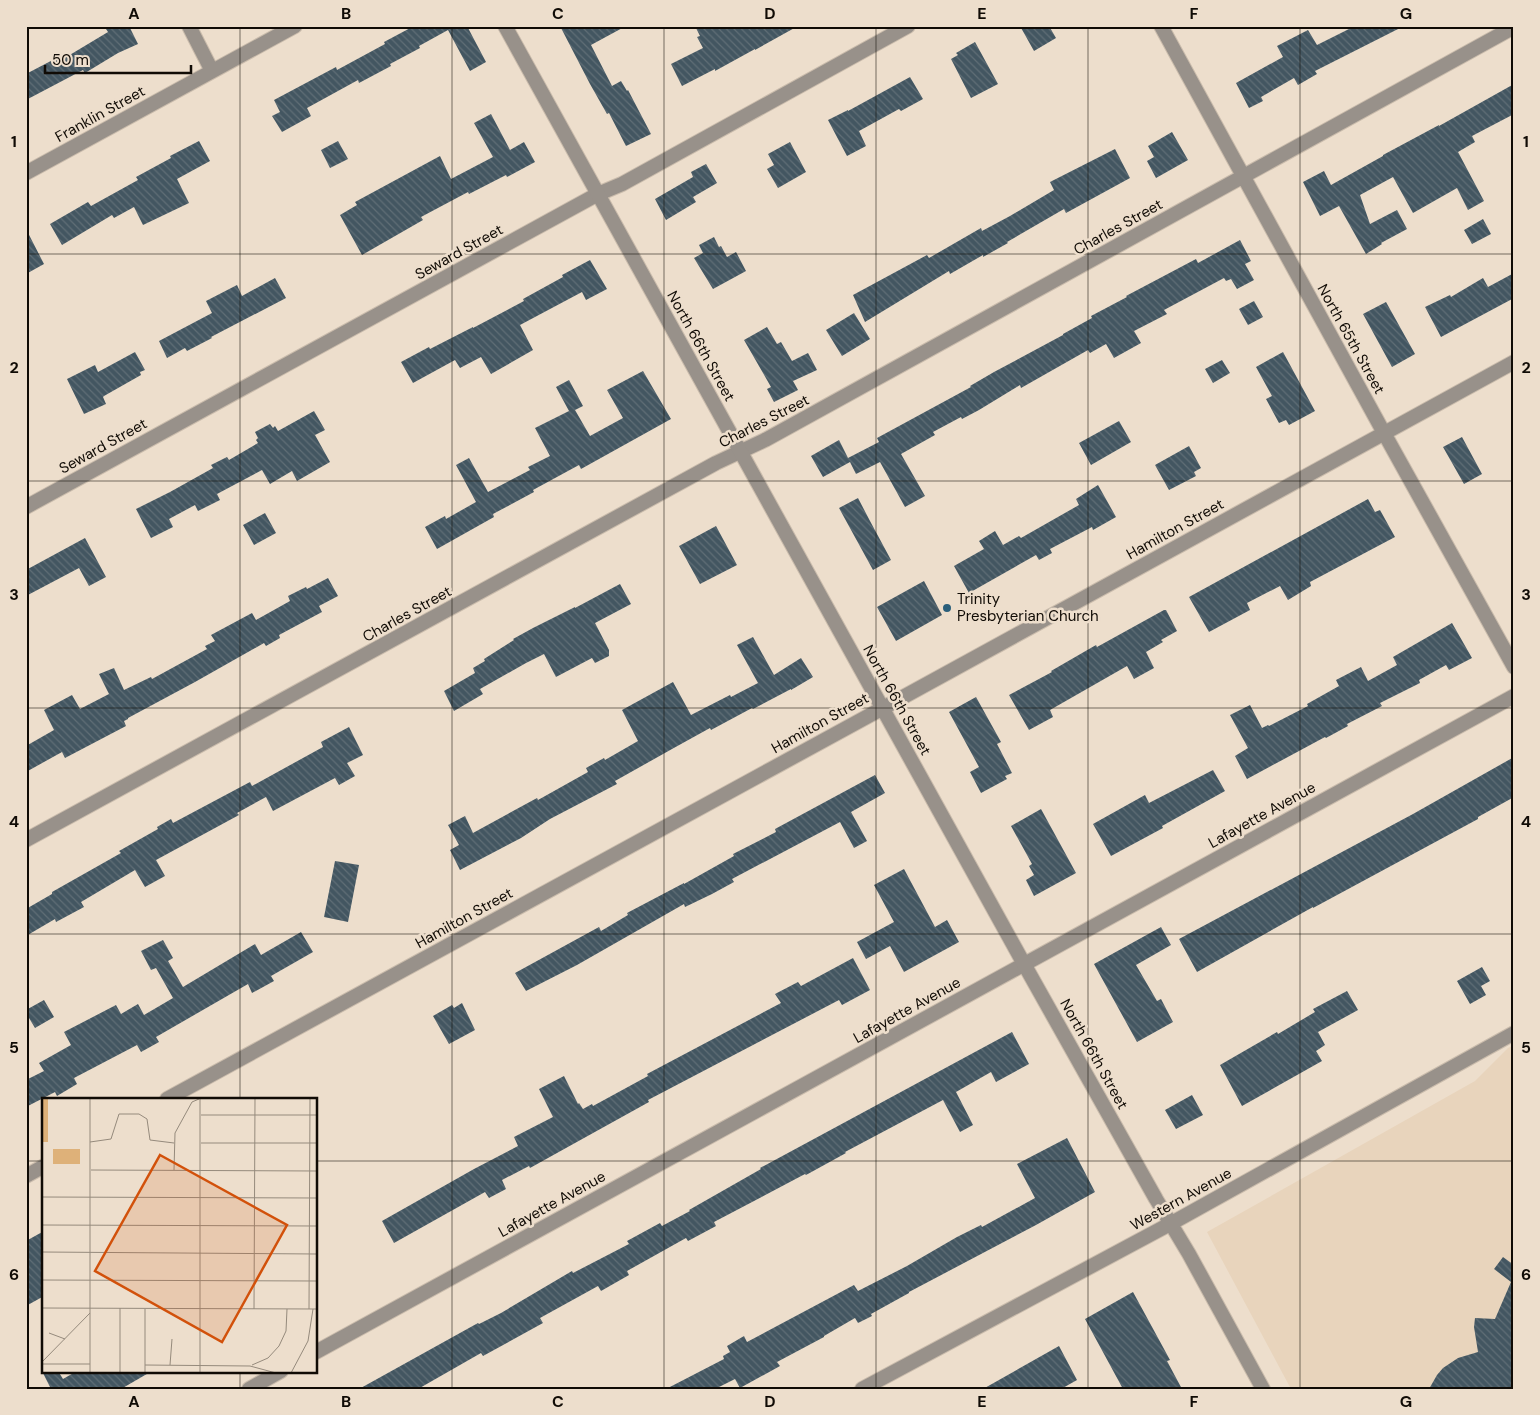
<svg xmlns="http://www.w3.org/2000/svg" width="1540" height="1415" viewBox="0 0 1540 1415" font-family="'DM Sans',sans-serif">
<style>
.built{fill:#e8d4bc}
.building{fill:url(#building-back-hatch)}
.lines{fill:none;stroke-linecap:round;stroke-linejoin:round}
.minor-casing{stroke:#cabcac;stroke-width:16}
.tertiary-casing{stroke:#cabcac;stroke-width:16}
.minor{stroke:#98918a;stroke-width:14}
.tertiary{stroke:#98918a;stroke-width:14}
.grid{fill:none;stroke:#100b05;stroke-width:1;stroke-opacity:0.55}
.poi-dot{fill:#2a5e7a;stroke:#eddecc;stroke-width:2}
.labels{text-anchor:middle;stroke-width:5;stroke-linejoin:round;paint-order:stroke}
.street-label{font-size:15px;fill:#100b05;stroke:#eddecc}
.poi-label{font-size:15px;fill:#100b05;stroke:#eddecc;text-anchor:start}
.inset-road{fill:none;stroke:#958a7c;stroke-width:1}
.view{fill:#d2510b;fill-opacity:0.15;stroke:#d2510b;stroke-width:2.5}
.inset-edge{fill:none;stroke:#100b05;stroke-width:2.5}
.neatline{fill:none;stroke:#100b05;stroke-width:2}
.grid-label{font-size:16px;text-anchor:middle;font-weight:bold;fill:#100b05}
</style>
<defs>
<pattern id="building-back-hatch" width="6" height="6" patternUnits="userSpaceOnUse" patternTransform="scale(1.25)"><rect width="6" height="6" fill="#435661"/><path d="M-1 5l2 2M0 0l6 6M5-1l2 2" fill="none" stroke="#606e76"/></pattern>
</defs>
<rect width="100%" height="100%" fill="#eddecc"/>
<!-- built -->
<path class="built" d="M1514,1045V1389H1291L1207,1232L1475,1081L1508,1048Z"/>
<!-- building -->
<path class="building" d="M104,26H129L138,44L118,53L85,73L83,70L26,100V74L66,53L68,56L108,32Z
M414,26H467L486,62L470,71L448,30L419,46L420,48L390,64L391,66L359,83L358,80L307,108L311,116L282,132L272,116L280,112L274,100L336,67L337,70L385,44L384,42Z
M560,26H626L591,45L612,86L621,81L627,91L628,90L651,134L626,146L609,113L607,114L590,84Z
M695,26H798L755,50V49L715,71V69L682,86L671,64L703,48L697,37L700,36Z
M1020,26H1049L1056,38L1034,51Z
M1355,26H1404L1315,71L1317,74L1298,85L1294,78L1261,97L1263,101L1249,108L1236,83L1283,57L1277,46L1308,30L1317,45Z
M975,42L998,84L971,98L951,59L958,55L956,53Z
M910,77L923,99L901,111L899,109L859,131L866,146L847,156L828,120L848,110V111Z
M1514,84V114L1472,136L1475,142L1458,152L1484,201L1468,210L1457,188L1413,213L1393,177L1360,195L1370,224L1397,210L1407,229L1381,243L1382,244L1366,254L1339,206L1320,216L1303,182L1324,171L1331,185L1383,156V155L1439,125V126Z
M491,114L510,150L524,142L535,162L507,177L506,175L469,194L468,192L421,217L423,220L362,255L340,215L357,205L355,202L440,156L451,179L493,157L474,123Z
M1172,132L1188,160L1156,178L1147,161L1154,157L1148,146Z
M199,141L210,161L177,179L189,203L143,225L134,207L114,218L112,215L62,245L50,224L88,202L91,206L138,180L136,177L171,158L170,156Z
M338,141L348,159L330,168L321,150Z
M790,142L806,172L778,188L767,169L774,165L768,154Z
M1115,149L1130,178L1066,213L1064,209L1007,242L1008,243L983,257V255L950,274L949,271L865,322L853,295L927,255L929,258L981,228L982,231L1010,216L1054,190L1050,182Z
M706,164L717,183L693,197L696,202L666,220L655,199L693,177L691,172Z
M1483,219L1491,234L1472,244L1464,230Z
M26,229L44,264L26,274Z
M714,237L719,247L721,246L727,257L736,252L746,271L713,289L694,258L703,253L699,245Z
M1240,240L1251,261L1245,264L1254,280L1237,289L1231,279L1226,281L1224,278L1164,310L1167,314L1134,331L1141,343L1114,358L1106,344L1090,353L1088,350L1021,388L1020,385L979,410L962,419L961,417L933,432L935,435L901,454L925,496L905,507L880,462L856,474L850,462L823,477L811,456L839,440L848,458L879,442L877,438L971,387L970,386L994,372L1063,335V334L1092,318L1091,316L1127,297L1126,296L1196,259L1198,263Z
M590,260L607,289L586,300L582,292L520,325L533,350L491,374L481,357L460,368L455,360L413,383L401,362L429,347L430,349L473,327V328L524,301L523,299L563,277L562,275Z
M1514,273V298L1441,337L1425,307L1450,295L1451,297L1483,278L1488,287Z
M275,278L286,298L211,337L212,338L187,351L185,348L167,358L159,341L212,313L206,301L237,285L242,296Z
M1254,301L1263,317L1248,325L1239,309Z
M1386,302L1415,354L1392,367L1363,314Z
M854,313L870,339L842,356L826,330Z
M767,327L777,344L781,342L792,361L808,353L817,370L793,381L798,390L774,402L767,389L771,387L744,340Z
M135,352L145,370L140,372L141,375L104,396L103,397L106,404L84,414L67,379L95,365L98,372Z
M1283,352L1315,411L1289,425L1286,420L1279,423L1266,399L1272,396L1256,367Z
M1222,360L1230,373L1213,383L1205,369Z
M643,371L671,419L581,469L579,465L533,490L534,492L493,514L494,517L437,549L425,527L445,516L446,519L476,502L456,465L469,458L488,492L530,470L528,467L550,456L535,428L569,411L556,387L569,380L583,406L575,410L590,436L623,418L607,390Z
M314,411L325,430L315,435L330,462L297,481L292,471L270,484L262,470L217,494L220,500L198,511L195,505L169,519L173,527L151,538L136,509L170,492L213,468L211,465L227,457L229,460L258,443L256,440L258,438L255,432L270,424L273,428L275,426L278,431Z
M1119,421L1131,442L1091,465L1079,443Z
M1462,437L1482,474L1464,484L1443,447Z
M1189,446L1201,468L1194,472L1196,476L1169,490L1155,465Z
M1098,485L1116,517L1093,530L1092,527L1050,549L1052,553L1039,560L1036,555L969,593L954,566L984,549L979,541L995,531L1003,545L1019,536L1021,538L1079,505L1076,499Z
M858,498L870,521L891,560L873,570L839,508Z
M1368,499L1375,512L1380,510L1395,537L1310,582L1311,586L1288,600L1280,586L1247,603L1250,610L1209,632L1189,597Z
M265,513L276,533L254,545L243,525Z
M716,526L737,565L700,584L679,546Z
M85,538L106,577L89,586L79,568L26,596V570Z
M328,578L338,596L319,606L322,612L279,635L280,638L266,646L264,643L195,682L128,718V719L124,721L126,726L65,758L62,752L26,772V746L54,730L44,710L72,695L80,709L109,694L99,674L114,668L124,690L151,677L152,679L207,649L205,646L215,641L211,635L252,613L256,620L290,601L288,596L306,587L307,589Z
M924,581L942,615L896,641L877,607Z
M620,584L631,604L595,623L609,650V656L595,663L592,658L556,677L544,654L526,663L480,689L483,694L454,711L444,691L475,673L473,668L485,661L484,659L514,640L513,639L533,628L575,607V608Z
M1164,610H1166L1177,631L1161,640L1163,642L1146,652L1154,668L1134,679L1127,666L1050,710L1053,717L1029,730L1009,695L1052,672L1051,671L1096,645L1097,647Z
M1452,623L1472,658L1449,670L1446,665L1419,680L1420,683L1380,703L1382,706L1347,724L1348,726L1326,738L1325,737L1247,779L1235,756L1248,748L1230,715L1250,705L1262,728L1268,725L1269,726L1308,706L1307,704L1339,686L1336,680L1361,667L1368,681L1397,665L1393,657Z
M753,637L774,675L801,658L813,677L791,690V689L753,709L752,708L711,730L710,728L672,749L615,781L617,784L550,819L521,838L460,870L450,850L459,845L448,825L465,816L473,833L537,798L538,800L588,772L586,768L604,758L605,760L638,741L622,710L673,682L691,715L730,695L731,697L758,683L737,645Z
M976,697L1001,742L997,744L1012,773L1005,776L1007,779L981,793L970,772L979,767L949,712Z
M349,727L363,755L347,763L355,776L339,785L335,778L273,811L266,797L237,813L239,815L156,860L165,876L145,887L135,870L81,902L84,907L56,922L55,919L26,936V909L52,894V892L121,853L119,851L158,829L157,827L171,819L173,823L250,782L252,786L323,747L321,742Z
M1514,757V797L1478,817V819L1313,908V907L1197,972L1179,939L1413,814Z
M1213,770L1225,791L1162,826L1163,828L1111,856L1093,824L1145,795L1149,803Z
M875,775L885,793L851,812L867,841L854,848L840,822L732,879L734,882L712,894L685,907L684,904L577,965L526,991L515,973L599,927L601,931L628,915L627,913L684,883V884L734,856L733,854L776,832L775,829Z
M1041,809L1076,873L1034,896L1026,880L1034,875L1029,866L1032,864L1011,826Z
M335,861L359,865L348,922L324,917Z
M904,869L935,927L947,920L959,942L904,972L890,946L866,959L857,942L894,922L874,885Z
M1161,927L1171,945L1136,965L1157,1001L1161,999L1173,1022L1137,1042L1094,964Z
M301,932L313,952L271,976L274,981L252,993L248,984L156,1037L159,1042L141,1052L137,1045L74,1078L77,1084L57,1096L55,1092L26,1107V1080L44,1071L39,1063L71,1045L64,1032L116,1005L121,1014L138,1004L144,1015L173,998L156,968L151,970L141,951L163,940L173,958L168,961L183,987L255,944L261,955Z
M853,958L870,990L842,1005L839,1000L648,1100L649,1102L566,1148L530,1168L529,1166L502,1180L506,1189L489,1198L485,1192L394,1243L382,1221L474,1169L518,1146L514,1137L553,1117L539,1089L564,1076L578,1104L579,1103L583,1109L592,1104L593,1106L648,1076L647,1074L781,1003L775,994L798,982L801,986Z
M1482,967L1490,981L1481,986L1486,995L1470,1004L1457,981Z
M1347,991L1358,1010L1318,1032L1325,1045L1316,1051L1322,1061L1242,1106L1220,1065L1277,1032L1278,1034L1315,1012L1313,1009Z
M44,1000L54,1017L35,1028L26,1013V1010Z
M462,1003L475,1030L449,1044L433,1016L452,1005L454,1008Z
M1012,1032L1029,1064L996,1082L991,1072L956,1092L973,1125L960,1132L943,1100L845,1152L846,1153L806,1175L805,1174L714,1222L716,1226L688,1241L686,1238L627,1271L629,1275L601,1291L598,1286L540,1318L543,1323L483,1356L481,1353L418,1389H359L478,1323L479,1324L501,1313L572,1271L573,1273L629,1244L627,1241L660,1223L662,1226L690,1211L689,1210L761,1169L760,1168Z
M1192,1095L1203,1115L1176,1129L1165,1110Z
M1067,1138L1095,1192L1036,1225L909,1292V1293L871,1314L872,1316L858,1323L855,1318L824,1336V1337L777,1362L780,1366L740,1388L735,1379L715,1389H666L724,1359L723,1356L730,1352L727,1346L744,1336L747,1342L854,1285L858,1291L907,1266L957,1237L981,1225L982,1227L1035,1198L1017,1164Z
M44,1231V1296L26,1306V1241Z
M1503,1257L1514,1265V1389H1429L1437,1375L1443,1368L1458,1358L1478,1352L1474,1327L1475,1318L1495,1319L1511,1282L1494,1269Z
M1133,1292L1170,1360L1167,1361L1182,1389H1123L1085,1319Z
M1059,1346L1077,1380L1061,1389H983Z
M42,1371H58L63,1379L77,1371H152L121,1389H46L50,1387Z"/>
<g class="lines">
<defs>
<path id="minor" d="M189,26L212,71
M1161,26L1384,433L1514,667
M26,173L295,26
M26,507L598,194L622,184L908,26
M26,840L716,463L765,440L1514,27
M167,1099L905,696L1514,362
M26,1176L44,1166
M316,1352L1514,696
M249,1389L281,1371"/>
<path id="tertiary" d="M505,26L1024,964L1156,1199L1189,1254L1263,1389
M862,1389L1170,1224L1514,1033"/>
</defs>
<!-- minor casing -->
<use href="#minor" class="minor-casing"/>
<!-- tertiary casing -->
<use href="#tertiary" class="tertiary-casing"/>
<!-- minor -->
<use href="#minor" class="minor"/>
<!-- tertiary -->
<use href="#tertiary" class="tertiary"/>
</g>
<!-- grid -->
<path class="grid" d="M240,26V1099M452,26V1389M664,26V1389M876,26V1389M1088,26V1389M1300,26V1389M26,254H1514M26,481H1514M26,708H1514M26,934H1514M26,1161H44M316,1161H1514M240,1371V1389"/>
<!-- markers -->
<circle class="poi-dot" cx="947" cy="608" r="5"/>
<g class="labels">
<!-- street labels -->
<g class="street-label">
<text transform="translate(100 114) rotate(-29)" y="5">Franklin Street</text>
<text transform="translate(1118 227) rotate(-29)" y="5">Charles Street</text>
<text transform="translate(459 252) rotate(-29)" y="5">Seward Street</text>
<text transform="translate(1351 339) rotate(61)" y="5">North 65th Street</text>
<text transform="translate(701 346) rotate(61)" y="5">North 66th Street</text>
<text transform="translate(764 421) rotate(-27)" y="5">Charles Street</text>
<text transform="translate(103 446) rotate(-29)" y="5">Seward Street</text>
<text transform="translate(1175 529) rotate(-29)" y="5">Hamilton Street</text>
<text transform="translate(407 614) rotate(-29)" y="5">Charles Street</text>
<text transform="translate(897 700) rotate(61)" y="5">North 66th Street</text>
<text transform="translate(820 723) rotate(-29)" y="5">Hamilton Street</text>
<text transform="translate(1262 815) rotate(-29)" y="5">Lafayette Avenue</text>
<text transform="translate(464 918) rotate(-29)" y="5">Hamilton Street</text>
<text transform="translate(907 1010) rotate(-29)" y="5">Lafayette Avenue</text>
<text transform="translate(1094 1054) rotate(61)" y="5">North 66th Street</text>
<text transform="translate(1181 1199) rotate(-29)" y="5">Western Avenue</text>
<text transform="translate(552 1204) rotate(-29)" y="5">Lafayette Avenue</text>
</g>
<!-- poi labels -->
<g class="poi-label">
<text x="957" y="604">Trinity<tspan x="957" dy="17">Presbyterian Church</tspan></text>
</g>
</g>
<!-- overview -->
<g transform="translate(42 1098)">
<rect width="275" height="275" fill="#eddecc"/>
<path d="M0,0H6V44H0Z" fill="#deb179"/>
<path d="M11,51H38V66H11Z" fill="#deb179"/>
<path class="inset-road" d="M48,0V275M158,0V275M159,17H275M48,44L69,41L77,16H97L105,21L108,42L132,45M159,45H275M49,72L275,73M132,72L133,35L150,4L157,1M0,99L275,100M0,127L275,128M0,154L275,156M0,182L275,183M0,210L275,211M78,210V275M212,211L213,0M267,211L268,0M7,235L23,241M0,264L48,215M0,266H48M103,267L208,268L234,275M128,267L130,241M210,267L226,260L237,248L244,233L245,211M103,275V211M249,275L266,243L271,211"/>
<path class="view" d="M118,57L245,127L180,244L53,173Z"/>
<rect width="275" height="275" class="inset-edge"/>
</g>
<!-- border -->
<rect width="1540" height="1415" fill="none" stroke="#eddecc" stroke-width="55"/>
<!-- scale -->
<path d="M45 65v8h146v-8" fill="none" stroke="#100b05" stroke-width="2.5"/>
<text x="52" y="65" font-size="15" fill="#100b05" stroke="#eddecc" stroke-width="4" paint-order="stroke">50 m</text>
<rect x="28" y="28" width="1484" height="1360" class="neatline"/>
<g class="grid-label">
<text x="134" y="19">A</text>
<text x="346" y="19">B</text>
<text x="558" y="19">C</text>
<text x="770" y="19">D</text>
<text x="982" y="19">E</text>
<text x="1194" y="19">F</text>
<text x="1406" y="19">G</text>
<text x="14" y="147">1</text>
<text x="1526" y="147">1</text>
<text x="14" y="373">2</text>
<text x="1526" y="373">2</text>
<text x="14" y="600">3</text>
<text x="1526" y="600">3</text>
<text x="14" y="827">4</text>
<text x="1526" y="827">4</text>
<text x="14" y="1053">5</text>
<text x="1526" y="1053">5</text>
<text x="14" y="1280">6</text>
<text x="1526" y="1280">6</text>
<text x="134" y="1407">A</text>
<text x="346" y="1407">B</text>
<text x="558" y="1407">C</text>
<text x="770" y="1407">D</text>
<text x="982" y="1407">E</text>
<text x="1194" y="1407">F</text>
<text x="1406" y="1407">G</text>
</g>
</svg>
